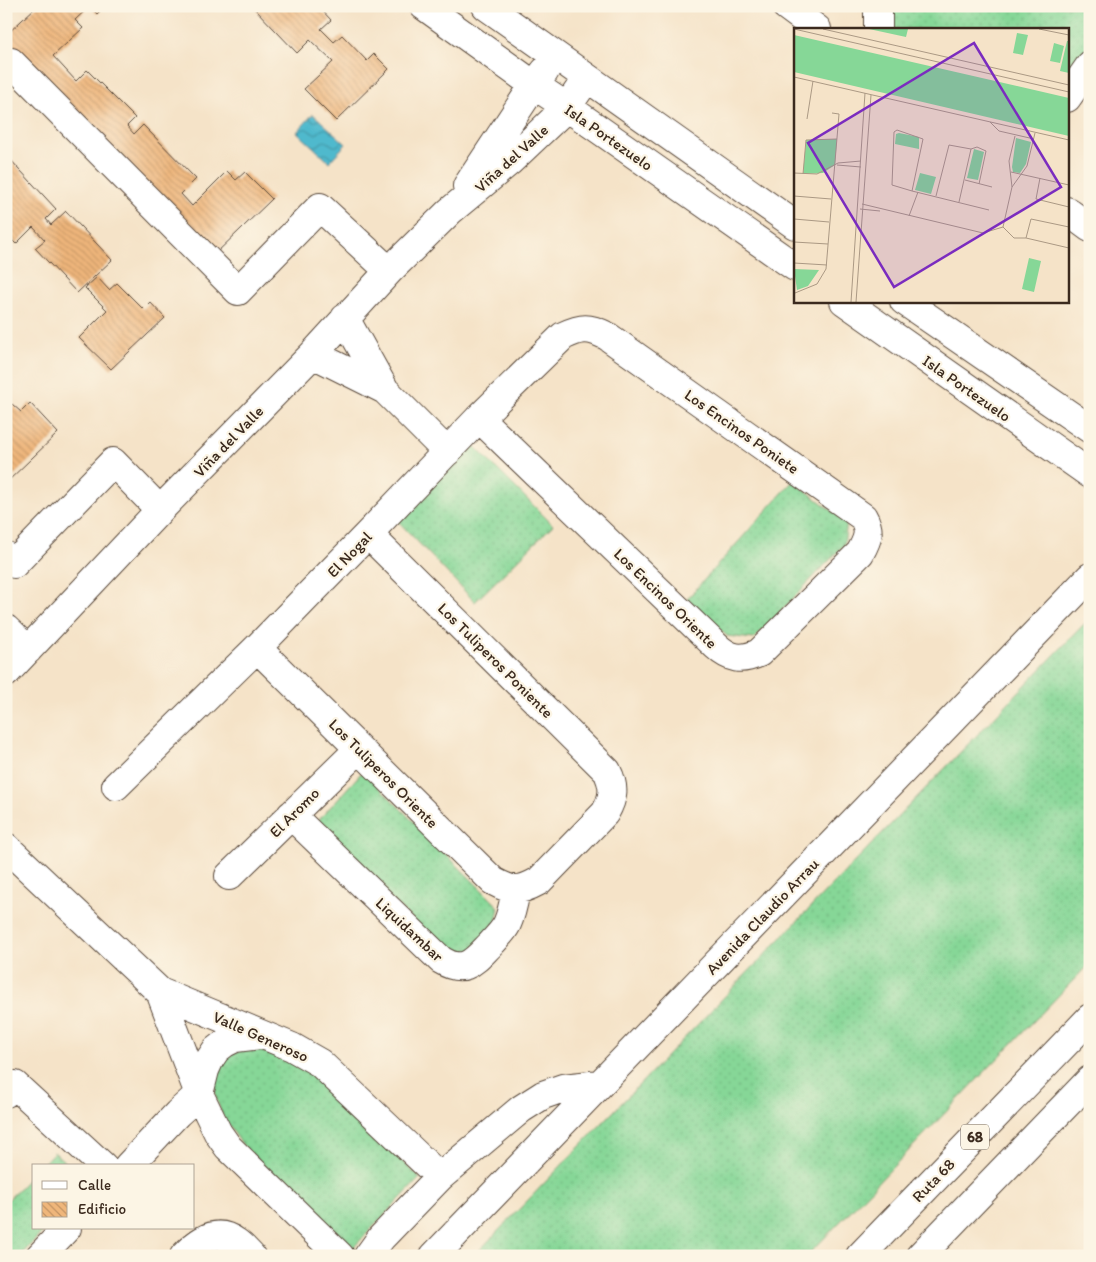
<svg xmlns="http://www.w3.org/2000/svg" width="1096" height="1262" viewBox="0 0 1096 1262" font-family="Itim,sans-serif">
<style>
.grass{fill:url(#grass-dots);stroke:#60805a}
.water{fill:url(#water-waves);stroke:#467276}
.building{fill:url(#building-back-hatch)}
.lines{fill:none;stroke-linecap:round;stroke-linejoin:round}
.minor-casing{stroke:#574638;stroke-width:30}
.highway-casing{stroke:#574638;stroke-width:30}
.minor{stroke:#fff;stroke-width:28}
.highway{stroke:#fff;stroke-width:28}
.labels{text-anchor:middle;stroke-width:4.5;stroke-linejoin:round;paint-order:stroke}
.shield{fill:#fcf5e5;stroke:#75675a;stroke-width:1}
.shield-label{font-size:15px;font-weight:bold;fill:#3b2a1e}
.street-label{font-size:16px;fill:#3b2a1e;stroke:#fcf5e5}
.inset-road{fill:none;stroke:#ab9984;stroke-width:1}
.view{fill:#7b2cbf;fill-opacity:0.15;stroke:#7b2cbf;stroke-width:2.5}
.inset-edge{fill:none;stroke:#3b2a1e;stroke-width:2.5}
</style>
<defs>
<pattern id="grass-dots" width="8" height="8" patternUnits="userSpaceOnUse" patternTransform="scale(1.25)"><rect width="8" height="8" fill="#86d797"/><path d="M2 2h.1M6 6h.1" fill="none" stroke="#75b982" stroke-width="1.8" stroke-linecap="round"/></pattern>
<pattern id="water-waves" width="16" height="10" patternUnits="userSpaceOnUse" patternTransform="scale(1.25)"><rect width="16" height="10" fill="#50b9cd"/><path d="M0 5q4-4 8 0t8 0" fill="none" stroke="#4497a6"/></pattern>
<pattern id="building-back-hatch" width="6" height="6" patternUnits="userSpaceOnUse" patternTransform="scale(1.25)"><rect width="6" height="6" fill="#efb67b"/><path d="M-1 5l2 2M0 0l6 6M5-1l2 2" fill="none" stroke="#c39464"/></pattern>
</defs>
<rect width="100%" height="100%" fill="#fcf5e5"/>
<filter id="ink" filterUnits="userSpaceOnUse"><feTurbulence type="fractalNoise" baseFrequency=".02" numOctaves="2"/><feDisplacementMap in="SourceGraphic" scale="10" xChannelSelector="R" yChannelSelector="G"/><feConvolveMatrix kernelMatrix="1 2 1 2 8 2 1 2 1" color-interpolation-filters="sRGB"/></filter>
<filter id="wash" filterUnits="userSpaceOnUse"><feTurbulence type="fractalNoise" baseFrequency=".0096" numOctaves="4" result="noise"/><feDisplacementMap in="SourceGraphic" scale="20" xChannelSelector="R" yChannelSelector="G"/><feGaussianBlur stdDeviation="1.12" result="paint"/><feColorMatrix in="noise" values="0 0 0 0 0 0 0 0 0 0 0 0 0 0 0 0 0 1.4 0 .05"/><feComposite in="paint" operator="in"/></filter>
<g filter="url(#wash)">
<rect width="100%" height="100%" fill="#f5e3c8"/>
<!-- grass -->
<path class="grass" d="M878,6H1090V65L1067,98V29H878Z
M473,445L553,525L475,602L395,518Z
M793,481L847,522L844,545L754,639L727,636L687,599Z
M1090,618V963L807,1256H474Z
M363,771L499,907L496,922L469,954H448L314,825Z
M245,1048C268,1051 288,1060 309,1072L420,1178L353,1248L244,1147L223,1117L216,1098L214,1082L224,1059Z
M54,1152L69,1166H41Z
M34,1173V1228H46L20,1256H8L6,1255V1202Z"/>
<!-- water -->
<path class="water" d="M313,114L346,144L329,162L297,132Z"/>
<g id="blocks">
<!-- building -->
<path class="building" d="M37,6H90L75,20L83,28L53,56L76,81L87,70L135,118L127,126L134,134L143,125L196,179L181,194L192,206L227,171L236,180L245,172L272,199L212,257L6,46V35Z
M90,6H105L97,14Z
M258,6H318L331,20L321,29L334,42L342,35L367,61L374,54L389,69L336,121L304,89L333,62L310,40L297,53L255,9Z
M8,157L56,209L46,219L51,225L66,211L112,260L77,293L35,248L45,240L33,227L16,244L6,234V158Z
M97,277L109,290L117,283L143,309L150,302L165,318L111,369L79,338L107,310L85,288Z
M30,403L58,433L6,483V410L12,404L21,412Z"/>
</g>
</g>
<g filter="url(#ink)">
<use href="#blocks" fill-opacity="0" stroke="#574638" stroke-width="1"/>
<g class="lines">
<defs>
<path id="minor" d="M424,6L534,85L567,107L795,267
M486,6L795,225
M786,6L817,29
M878,6V29
M11,62L238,291L320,207L389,271
M1067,98L1090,65
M467,186L534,85L545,71
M1067,211L1090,228
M844,301L1090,474
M904,301L1090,429
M345,318L385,390L447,452
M313,354L385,390
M6,556L14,564L113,462L160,510
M6,629L28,650
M257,648L493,881C513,892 519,892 539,881L605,813C614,797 615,787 607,771L368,534
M6,673L160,510L313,354L389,271L450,211L509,162L567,107L587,78
M116,786L257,648L368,534L479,418L563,336C582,327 589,327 607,336L863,517C871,531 868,539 860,553L759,653C741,661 730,659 716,646L479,418
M291,815L441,960C465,975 474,961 490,945C496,938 503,932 507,924C512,913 514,901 516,890
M6,847L160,992L292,1047L320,1063L440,1177
M229,876L359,749
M160,992L199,1094L218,1133L228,1147L340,1256
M6,1093L15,1085L103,1166
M128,1166L178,1113L199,1094L205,1070L210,1059L216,1050L225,1043L235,1038L261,1035
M40,1256L67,1228
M184,1256C198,1241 216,1227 236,1242C242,1246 246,1251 251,1256
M368,1256L381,1238L440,1177L521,1109L543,1095L563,1088L600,1084
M434,1256L1090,577"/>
<path id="highway" d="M860,1256L1090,1018
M920,1256L1090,1080"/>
</defs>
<!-- minor casing -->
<use href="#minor" class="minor-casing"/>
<!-- highway casing -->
<use href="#highway" class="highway-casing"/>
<!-- minor -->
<use href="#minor" class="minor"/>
<!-- highway -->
<use href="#highway" class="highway"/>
</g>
</g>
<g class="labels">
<!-- shield labels -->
<rect class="shield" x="961" y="1124.5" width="28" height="25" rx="4"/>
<g class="shield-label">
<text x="975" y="1142">68</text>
</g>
<!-- street labels -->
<g class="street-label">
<text transform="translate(609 137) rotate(35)" y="6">Isla Portezuelo</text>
<text transform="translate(511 158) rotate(-42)" y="6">Viña del Valle</text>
<text transform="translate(967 388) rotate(35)" y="6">Isla Portezuelo</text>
<text transform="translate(742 431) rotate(35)" y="6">Los Encinos Poniete</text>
<text transform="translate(228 441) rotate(-46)" y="6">Viña del Valle</text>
<text transform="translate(349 554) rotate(-46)" y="6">El Nogal</text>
<text transform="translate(666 598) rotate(44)" y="6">Los Encinos Oriente</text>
<text transform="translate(496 660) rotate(45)" y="6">Los Tuliperos Poniente</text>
<text transform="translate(384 773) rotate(45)" y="6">Los Tuliperos Oriente</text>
<text transform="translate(294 812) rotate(-45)" y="6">El Aromo</text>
<text transform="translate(762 916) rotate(-46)" y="6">Avenida Claudio Arrau</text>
<text transform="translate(410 929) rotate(43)" y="6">Liquidambar</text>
<text transform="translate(261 1036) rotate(24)" y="6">Valle Generoso</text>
<text transform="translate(933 1180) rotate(-46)" y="6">Ruta 68</text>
</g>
</g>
<!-- overview -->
<g transform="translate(794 28)">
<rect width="275" height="275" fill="#f5e3c8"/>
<path d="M0,7L275,70V108L0,44ZM105,105L125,109V121L101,116L102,106ZM222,110L237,114L232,136L226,145L219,144L218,139ZM43,111L41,137L29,145L9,146L12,112ZM180,121L190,124L184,152L173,150ZM126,145L142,149L137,166L121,162ZM235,230L247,233L240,264L228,261ZM0,241L25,242L14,258L3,262Z" fill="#86d797"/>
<path d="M75,1H114L112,9Z" fill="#86d797"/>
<path d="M223,5L234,7L229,27L219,25ZM273,13H275V45L266,43ZM260,15L270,18L266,35L256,33Z" fill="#86d797"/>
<path class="inset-road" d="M0,1L275,64M29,1L275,57M245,1L275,7M0,49L275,112M13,91L19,53M196,94L205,103L240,111M177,121L183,119L192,123L185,156M43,137L67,139M217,144L275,157M0,145L23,146L44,135L67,133M9,146L12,112L43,111M246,150L242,171L275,179M171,152L198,159M218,159L233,138L241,105M118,163L129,111L103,102L100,104L98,157L118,163L195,182M0,168L37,171M142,168L155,117L177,121M165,174L177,121M68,176L189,205L209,199M66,181L86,183M115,188L124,164M0,191L35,194M209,199L218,159L215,133L221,108M209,199L220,210H232M275,199L237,191L232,210L275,220M0,214L34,216M0,235L33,237M1,265L23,256L32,241L45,86L38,85M57,274L71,65M62,274L77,67"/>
<path class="view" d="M180,15L267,159L100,259L14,115Z"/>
<rect width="275" height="275" class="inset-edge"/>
</g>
<!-- margin -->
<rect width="1096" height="1262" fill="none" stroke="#fcf5e5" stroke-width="25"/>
<!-- legend -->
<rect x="32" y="1164" width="162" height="65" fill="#fcf5e5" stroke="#afa495"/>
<rect x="42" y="1181" width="25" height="8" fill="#ffffff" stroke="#afa495"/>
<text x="78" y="1190" font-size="15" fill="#3b2a1e">Calle</text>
<rect x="42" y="1202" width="25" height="15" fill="url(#building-back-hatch)" stroke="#afa495"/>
<text x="78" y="1214" font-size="15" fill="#3b2a1e">Edificio</text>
</svg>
